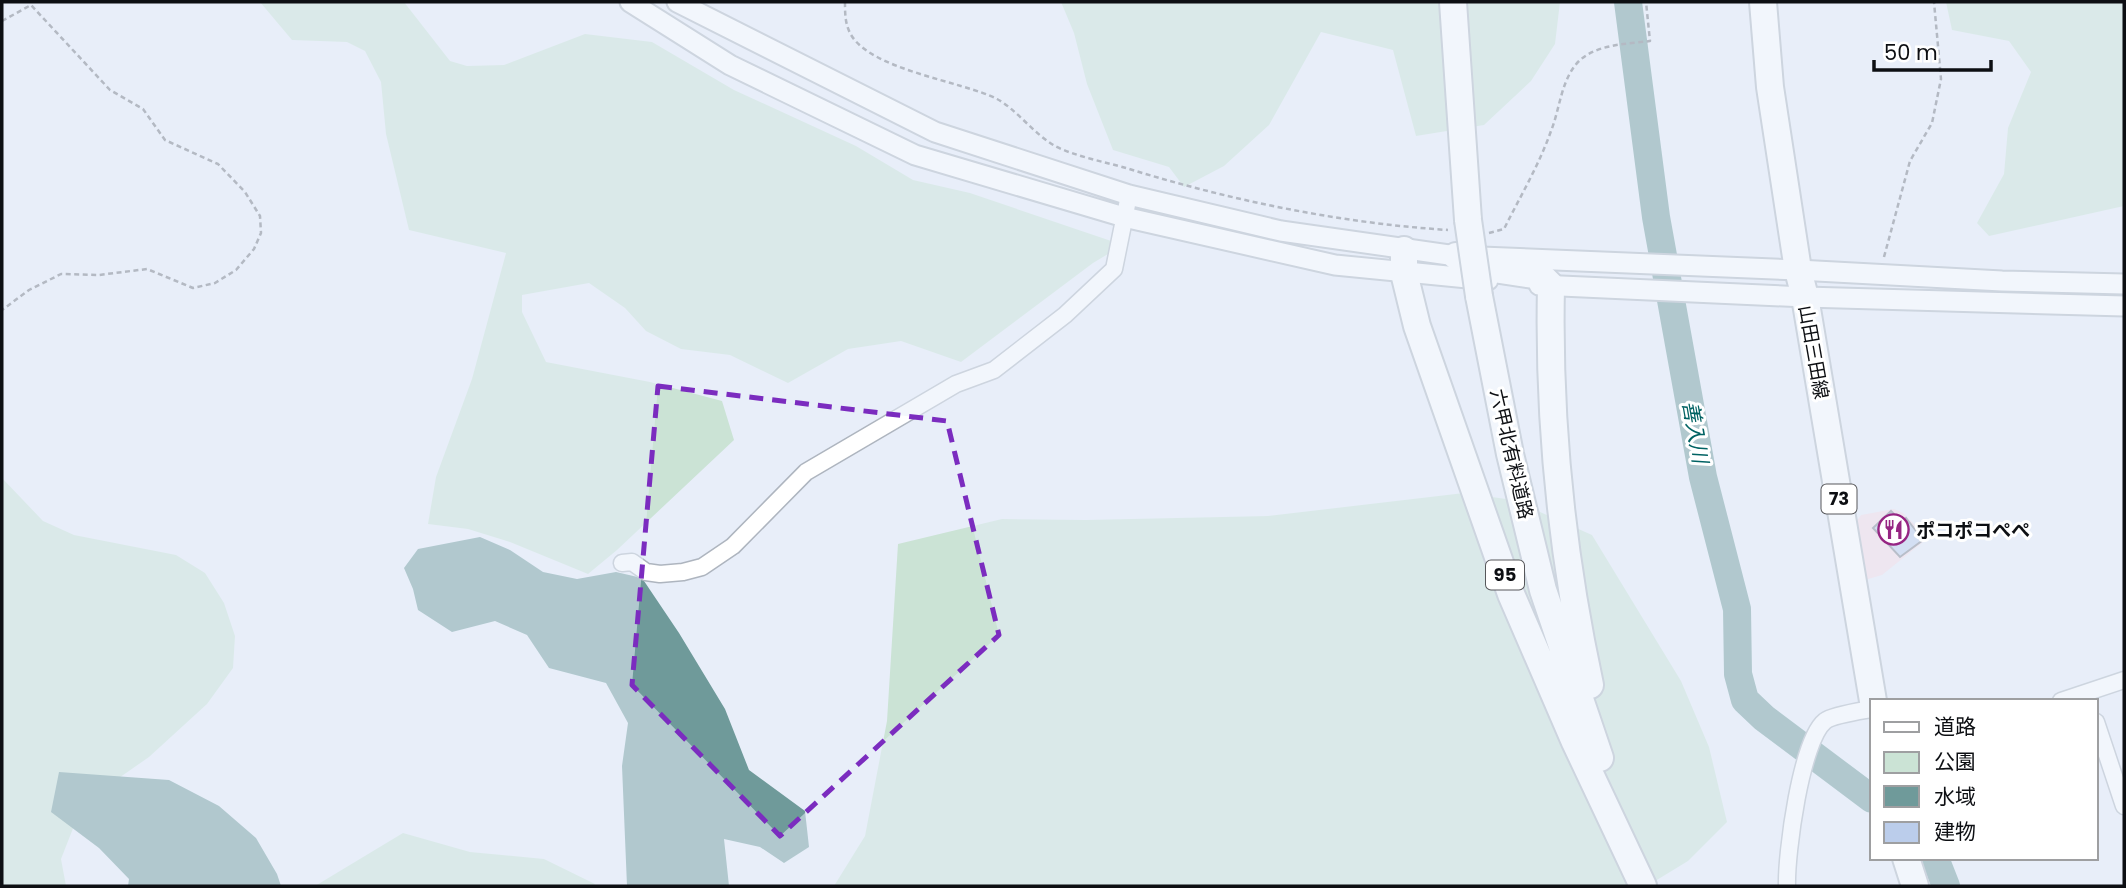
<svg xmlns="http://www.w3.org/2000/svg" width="2126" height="888" viewBox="0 0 2126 888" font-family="Poppins,'Noto Sans JP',sans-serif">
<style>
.commercial{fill:#f5dce5}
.green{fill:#cbe3d5}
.water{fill:#6f9a9a}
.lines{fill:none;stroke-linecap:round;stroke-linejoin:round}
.river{stroke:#6f9a9a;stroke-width:28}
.building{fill:#bbcdeb;stroke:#7f848e;stroke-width:2}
.minor-casing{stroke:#aeb5bf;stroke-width:19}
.tertiary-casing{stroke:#aeb5bf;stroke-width:23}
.primary-casing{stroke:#aeb5bf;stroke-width:30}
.path{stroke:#757981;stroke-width:2.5;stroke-dasharray:5 3.5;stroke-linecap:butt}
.minor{stroke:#fff;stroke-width:16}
.tertiary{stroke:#fff;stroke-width:19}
.primary{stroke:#fff;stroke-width:26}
.primary-bridge-casing{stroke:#aeb5bf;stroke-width:30;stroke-linecap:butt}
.primary-bridge{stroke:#fff;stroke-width:26}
.marked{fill:none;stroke:#7b2cbf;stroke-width:5;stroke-dasharray:14 9;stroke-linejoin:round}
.labels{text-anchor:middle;stroke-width:6;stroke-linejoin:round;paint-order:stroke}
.shield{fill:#fff;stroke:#56575a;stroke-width:2}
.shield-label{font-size:18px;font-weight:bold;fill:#0d0f13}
.street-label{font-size:19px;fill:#0d0f13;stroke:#fff}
.poi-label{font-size:19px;font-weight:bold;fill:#0d0f13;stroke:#fff;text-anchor:start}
.water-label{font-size:21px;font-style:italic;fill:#006263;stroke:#fff}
</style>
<rect width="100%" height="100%" fill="#e8eef9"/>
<!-- commercial -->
<path class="commercial" d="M1894,509L1903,513L1928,538L1882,575L1865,580L1856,522L1861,515Z"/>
<!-- green -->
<path class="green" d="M260,2H404L450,61L467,66L504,65L585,34L652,42L734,90L856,146L913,180L970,193L1123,245L1093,263L961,362L901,341L848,349L788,383L730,355L681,349L646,331L625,308L589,283L522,295V312L546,362L650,382L722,401L734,440L617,550L588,574L510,542L468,529L428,524L436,477L472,379L506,253L409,230L386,134L381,82L365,51L347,42L292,40Z
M1061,2H1560L1555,44L1531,81L1484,125L1416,136L1393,50L1321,32L1269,125L1224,166L1184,187L1169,167L1113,150L1087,84L1074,33Z
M1946,2H2124V206L1989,236L1977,223L2004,174L2008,128L2031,72L2009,41L1952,30Z
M2,478L43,521L74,535L176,555L205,573L224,603L235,636L233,668L207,704L149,757L83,803L61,859L66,886H2Z
M1464,493L1513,500L1592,535L1681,681L1709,747L1727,822L1688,861L1647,886H834L865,836L887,721L898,544L1002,519L1086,520L1268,516Z
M403,833L470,852L544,859L595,884L594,886H315Z"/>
<!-- water -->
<path class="water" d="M480,537L510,550L543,572L577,579L616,572L642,578L679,633L725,709L749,770L805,811L809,847L784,863L760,847L724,839L729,886H627L622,766L628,723L606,683L549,668L527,635L495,621L452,632L418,610L413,589L404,568L418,549Z
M59,772L169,780L219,806L256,838L277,874L281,886H128L129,879L99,848L51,812Z"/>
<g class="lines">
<!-- river -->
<path class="river" d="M1628,2L1656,217L1703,477L1737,609L1738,674L1745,700L1764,718L1872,799
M1935,858L1946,886"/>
</g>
<!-- building -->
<path class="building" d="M1891,511L1902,522L1906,518L1923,540L1900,557L1873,528Z"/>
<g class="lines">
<defs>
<path id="minor" d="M622,563L632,562L646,572L660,574L683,572L702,567L733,546L806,472L956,384L994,370L1065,315L1114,269L1129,195
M2061,701L2124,680
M2096,722L2124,806
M1787,886C1786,854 1801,740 1825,721C1833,715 1861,711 1872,709"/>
<path id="tertiary" d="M630,2L730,65L915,155L1124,217L1335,265L1488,280
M677,2L935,132L1129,195L1281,231L1456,256L1798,270L2002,281L2124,284
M1539,285L1805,297L2124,306"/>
<path id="primary" d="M1453,2L1468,220
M1763,2L1770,87L1798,270L1805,297L1873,701
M1404,250V273L1417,326L1511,594L1575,742L1643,886
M1456,256L1480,267L1541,276L1551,286C1548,420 1562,555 1590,685
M1479,296L1510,454L1543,590L1600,758
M1906,858L1915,886"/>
</defs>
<!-- minor casing -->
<use href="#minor" class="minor-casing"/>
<!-- tertiary casing -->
<use href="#tertiary" class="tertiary-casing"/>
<!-- primary casing -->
<use href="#primary" class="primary-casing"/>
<!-- path -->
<path class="path" d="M845,2C845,13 845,23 850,33C869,70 962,81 997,99C1016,109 1034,134 1055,146C1074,156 1105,162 1126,168C1229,200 1339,223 1448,230
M2,21L31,5L110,90L143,109L165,140L218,164L245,192L260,216L261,233L254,249L236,270L215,283L193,288L147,269L99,275L61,274L29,290L2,310
M1489,233L1504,229C1520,197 1539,165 1551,131C1560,109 1561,79 1579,61C1597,44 1627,44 1650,41L1646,2
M1884,257L1910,161L1932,123L1941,79L1934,2"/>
<!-- minor -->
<use href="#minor" class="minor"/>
<!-- tertiary -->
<use href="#tertiary" class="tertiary"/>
<!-- primary -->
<use href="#primary" class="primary"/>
<defs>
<path id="primary-bridge" d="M1468,220L1479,296"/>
</defs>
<!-- primary-bridge casing -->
<use href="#primary-bridge" class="primary-bridge-casing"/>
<!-- primary-bridge -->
<use href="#primary-bridge" class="primary-bridge"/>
</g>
<!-- marked area -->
<path d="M0 0H2126V888H0ZM658,386L947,421L999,635L780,836L632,685Z" fill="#e8eef9" fill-opacity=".55" fill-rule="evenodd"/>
<path class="marked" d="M658,386L947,421L999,635L780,836L632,685Z"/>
<!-- icons -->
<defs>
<symbol id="restaurant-ring" viewBox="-11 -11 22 22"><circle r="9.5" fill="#fff" stroke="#962583" stroke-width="1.5"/><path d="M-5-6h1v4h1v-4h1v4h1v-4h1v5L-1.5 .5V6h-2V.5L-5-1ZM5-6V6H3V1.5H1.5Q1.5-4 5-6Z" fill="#962583"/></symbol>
</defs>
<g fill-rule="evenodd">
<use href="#restaurant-ring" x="1876" y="512" width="35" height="35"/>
</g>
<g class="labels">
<!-- shield labels -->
<g class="shield">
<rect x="1821.5" y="484.5" width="35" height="29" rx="5"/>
<rect x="1486" y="560.5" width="38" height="29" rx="5"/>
</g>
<g class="shield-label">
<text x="1839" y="505">73</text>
<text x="1505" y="581">95</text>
</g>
<!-- street labels -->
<g class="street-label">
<text transform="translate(1814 352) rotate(80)" y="7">山田三田線</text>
<text transform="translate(1512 454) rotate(77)" y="7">六甲北有料道路</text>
</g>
<!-- poi labels -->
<g class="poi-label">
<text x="1916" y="537">ポコポコぺぺ</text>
</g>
<!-- water labels -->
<g class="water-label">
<text transform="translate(1695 432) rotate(80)" y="7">善入川</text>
</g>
</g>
<!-- border -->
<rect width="2126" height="888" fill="none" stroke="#0d0f13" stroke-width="7"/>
<!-- legend -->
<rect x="1870" y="699" width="228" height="161" fill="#ffffff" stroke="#9e9fa1" stroke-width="2"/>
<rect x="1884" y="722" width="35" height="10" fill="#ffffff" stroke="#9e9fa1" stroke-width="2"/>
<text x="1934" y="734" font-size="21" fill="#0d0f13">道路</text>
<rect x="1884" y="752" width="35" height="21" fill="#cbe3d5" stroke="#9e9fa1" stroke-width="2"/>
<text x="1934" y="769" font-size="21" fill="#0d0f13">公園</text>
<rect x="1884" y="786" width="35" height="21" fill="#6f9a9a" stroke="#9e9fa1" stroke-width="2"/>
<text x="1934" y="804" font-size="21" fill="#0d0f13">水域</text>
<rect x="1884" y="822" width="35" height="21" fill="#bbcdeb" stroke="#9e9fa1" stroke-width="2"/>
<text x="1934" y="839" font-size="21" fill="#0d0f13">建物</text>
<!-- scale -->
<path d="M1874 60v10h117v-10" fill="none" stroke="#0d0f13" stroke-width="3.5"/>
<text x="1884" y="60" font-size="21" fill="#0d0f13" stroke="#ffffff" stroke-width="5" paint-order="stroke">50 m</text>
</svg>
